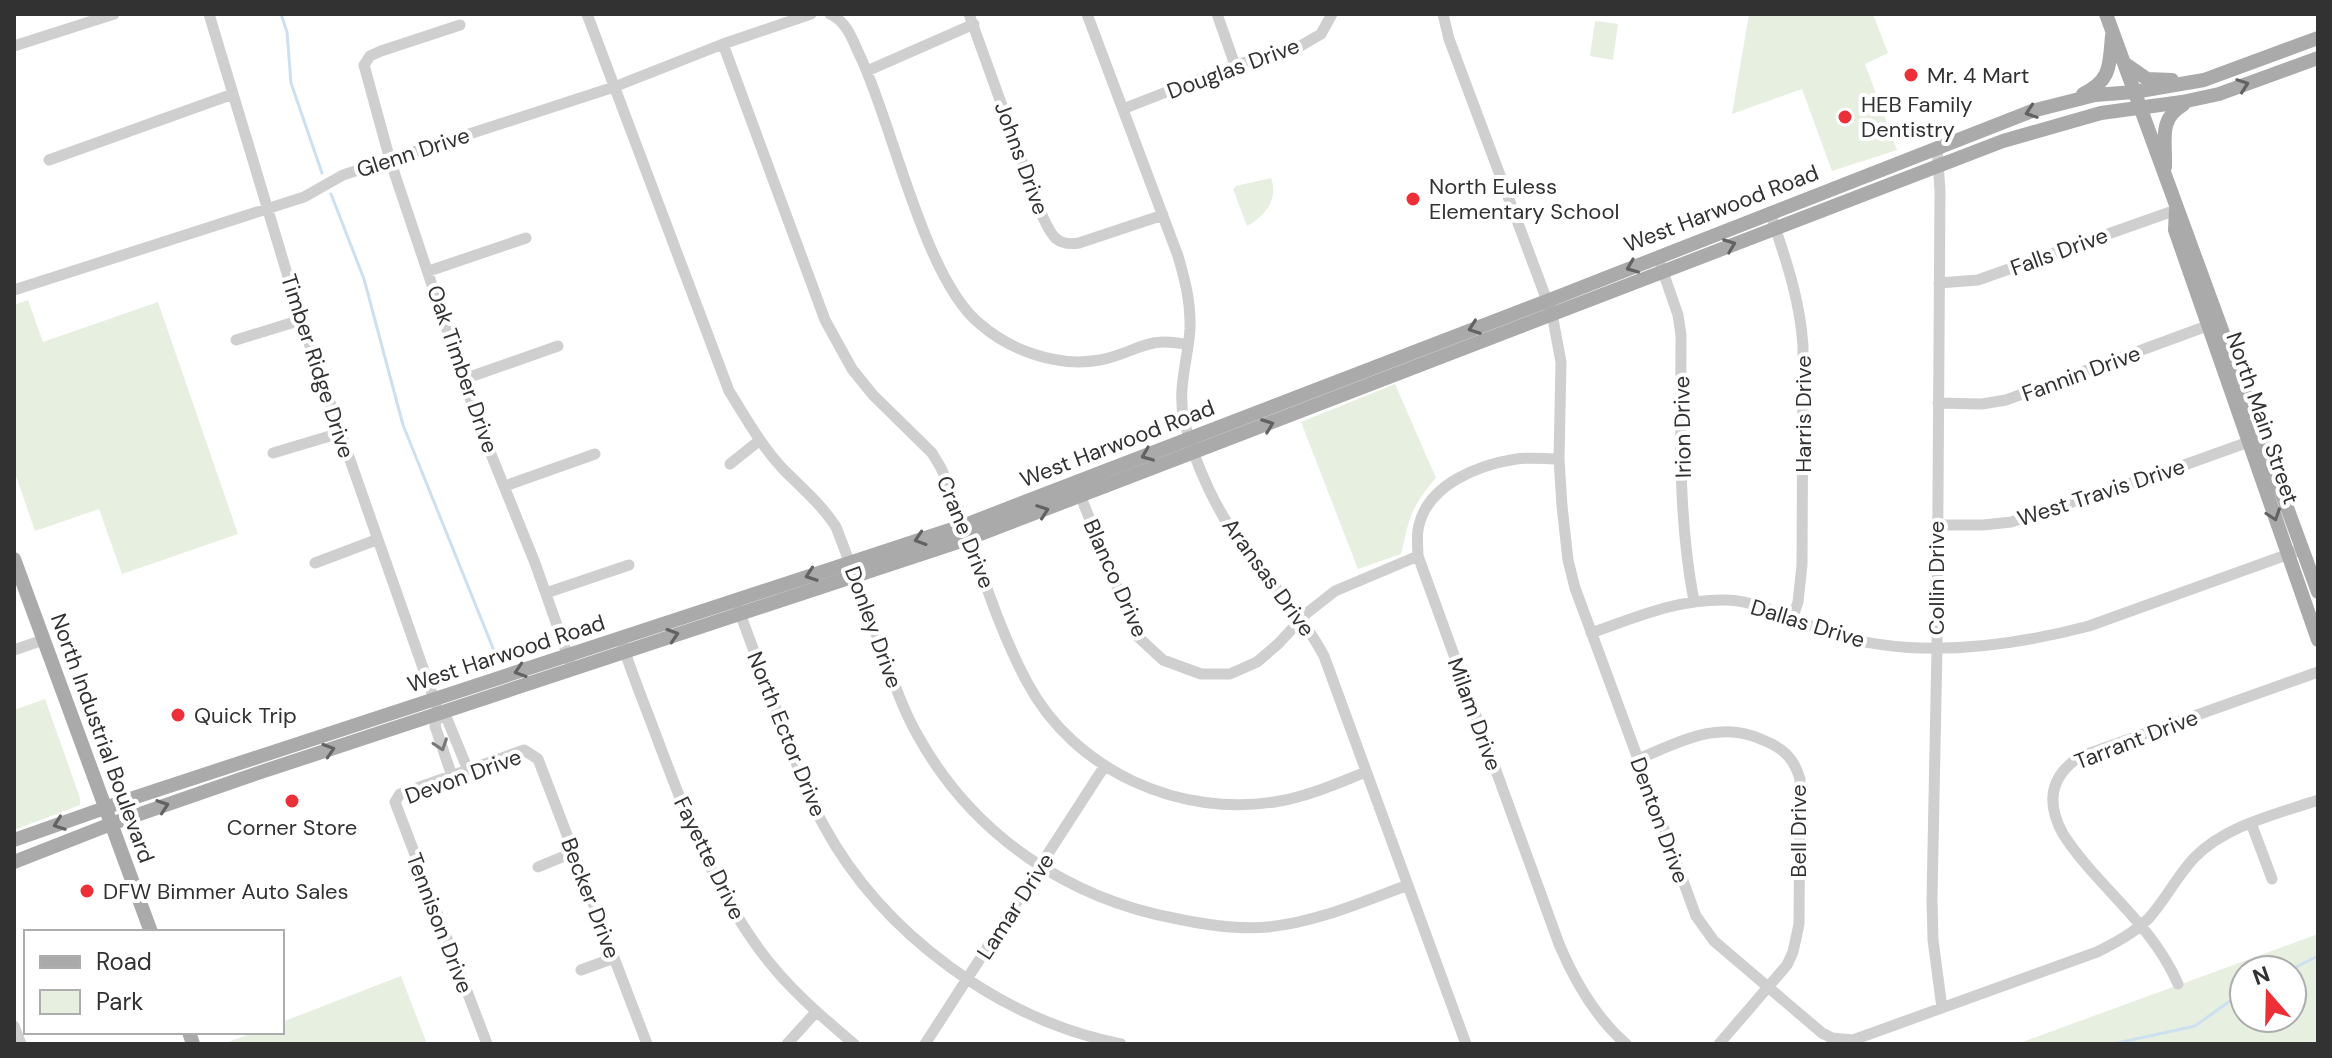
<svg xmlns="http://www.w3.org/2000/svg" width="2332" height="1058" viewBox="0 0 2332 1058" font-family="'DM Sans',sans-serif">
<style>
.green{fill:#e7efe0;fill-rule:evenodd}
.lines{fill:none;stroke-linecap:round;stroke-linejoin:round}
.stream{stroke:#cce0ef;stroke-width:3}
.minor{stroke:#cfcfcf;stroke-width:11}
.major{stroke:#aaa;stroke-width:14}
.oneway{stroke:#626262}
.oneway2{stroke:#797979}
.poi-dot{fill:#ed3037;stroke:#fff;stroke-width:3}
.labels{text-anchor:middle;stroke-width:8;stroke-linejoin:round;paint-order:stroke}
.street-label{font-size:22px;fill:#323232;stroke:#fff}
.poi-label{font-size:22px;fill:#323232;stroke:#fff;text-anchor:start}
</style>
<rect width="100%" height="100%" fill="#fff"/>
<!-- green -->
<path class="green" d="M1749,14H1873L1888,53L1865,64L1897,150L1832,171L1802,89L1732,114Z
M1595,21L1618,24L1613,60L1590,56Z
M1271,178C1279,199 1265,216 1247,226L1233,189L1236,186Z
M28,300L43,342L158,302L238,534L122,574L99,509L35,531L14,470V305Z
M1395,384L1436,478C1410,508 1410,517 1401,554L1358,569L1301,422Z
M45,699L80,798V805L14,830V710Z
M2318,934V1044H2017ZM2244,970H2292V1018H2244Z
M401,976L427,1044H223L255,1032H282V1022Z"/>
<g class="lines">
<!-- stream -->
<path class="stream" d="M281,14L287,32L291,83L322,173
M331,194L364,279L403,425L499,663
M2290,970L2318,956
M2113,1044L2195,1026L2244,991"/>
<!-- minor -->
<path class="minor" d="M209,14L301,320L436,705
M587,14L729,391C746,418 762,447 784,470C802,488 822,505 836,527C852,568 867,610 883,652C893,680 903,710 918,736C973,835 1068,899 1178,919C1207,925 1238,930 1268,927C1317,922 1362,902 1408,885
M830,14C848,22 853,42 861,58C893,126 925,280 980,324C995,337 1015,348 1033,354C1054,361 1078,364 1100,360C1137,353 1145,335 1188,345
M969,14L1040,211C1050,231 1053,247 1079,243L1163,215
M1087,14L1178,256C1185,280 1191,303 1190,329C1188,360 1177,388 1184,420C1195,466 1218,514 1247,552C1273,586 1304,618 1324,656L1466,1044
M1217,14L1235,65
M1443,14L1449,39L1552,314L1561,362L1559,459L1562,506L1568,560L1575,588L1696,916L1714,941L1822,1033L1832,1038L1853,1040L2097,952C2115,943 2134,933 2149,918C2166,899 2177,876 2194,858C2226,825 2277,814 2318,800
M460,25L381,51L370,56L364,65L390,160L478,422L535,563L570,662
M723,44L825,320L852,369L873,395L932,453L941,468C973,538 991,615 1027,682C1074,771 1181,819 1280,801C1309,796 1338,783 1366,772
M14,46L114,14
M867,71L974,24
M1123,109L1235,65L1297,48L1321,34L1332,14
M1937,147L1940,191L1937,648L1932,899L1933,940L1942,1008
M49,160L233,94
M1770,212C1785,257 1800,299 1803,346L1802,565L1798,602L1792,619
M1661,266L1678,315L1681,335C1681,424 1677,514 1694,601
M429,271L526,238
M1939,283L1978,280L2176,210
M14,290L304,197L343,175L614,87L723,44L811,14
M236,340L301,320
M464,379L558,346
M1938,403L1982,404L2006,400L2215,323
M273,453L340,433
M1559,459C1545,459 1530,457 1516,459C1478,465 1429,484 1419,525C1416,535 1418,546 1418,556L1559,944C1575,982 1595,1017 1626,1044
M730,464L760,440
M505,486L595,454
M1078,490L1137,636L1163,660L1201,674H1230L1257,662L1278,644L1307,613L1335,591L1418,556
M1936,525H1983L2011,522L2165,472L2254,440
M315,563L376,540
M546,593L629,565
M739,610C753,650 769,690 784,730C796,762 807,795 824,826C883,934 1000,1020 1121,1044
M1591,633C1637,617 1677,599 1726,600C1764,601 1801,625 1836,635C1917,659 2009,647 2089,626L2303,549
M623,646C633,677 646,708 657,738C685,813 714,889 762,953C788,988 821,1016 854,1044
M14,650L43,640
M438,714L435,726L452,776
M438,714L447,719L468,770
M1638,759C1680,742 1719,719 1763,740C1783,748 1794,758 1800,779L1799,924L1793,952L1787,965L1719,1044
M2251,823L2272,879
M538,867L574,852
M581,970L614,958
M2178,984C2151,922 2098,888 2063,834C2046,803 2050,777 2079,757L2318,672
M14,1026L21,1044
M487,1044L395,802L400,794L524,750L538,759L647,1044
M787,1044L816,1012
M925,1044L1104,767"/>
<!-- major -->
<path class="major" d="M2106,14L2318,592
M2124,63L2147,79L2172,80
M2083,94C2112,80 2109,65 2112,36
M2165,167C2166,141 2158,119 2183,105
M2176,210L2175,230L2318,640
M14,559L151,932
M14,840L136,797L965,525L1547,301L2032,111L2095,95L2134,92L2204,80L2318,38
M14,862L111,824L258,773L970,538L2003,141L2101,113L2182,102L2219,94L2318,58
M189,1032L193,1044"/>
</g>
<!-- one-way arrows -->
<defs><path id="oneway-chevron" d="M-2-3.5L2.5 0L-2 3.5" fill="none" stroke-width="1.6" stroke-linecap="round" stroke-linejoin="round" transform="scale(2)"/></defs>
<g class="oneway">
<use href="#oneway-chevron" transform="translate(2243 85) rotate(-20)"/>
<use href="#oneway-chevron" transform="translate(2031 112) rotate(161)"/>
<use href="#oneway-chevron" transform="translate(1730 245) rotate(-21)"/>
<use href="#oneway-chevron" transform="translate(1632 267) rotate(158)"/>
<use href="#oneway-chevron" transform="translate(1474 328) rotate(160)"/>
<use href="#oneway-chevron" transform="translate(1268 425) rotate(-21)"/>
<use href="#oneway-chevron" transform="translate(1147 455) rotate(158)"/>
<use href="#oneway-chevron" transform="translate(1043 511) rotate(-20)"/>
<use href="#oneway-chevron" transform="translate(2274 515) rotate(71)"/>
<use href="#oneway-chevron" transform="translate(920 539) rotate(162)"/>
<use href="#oneway-chevron" transform="translate(811 575) rotate(161)"/>
<use href="#oneway-chevron" transform="translate(673 635) rotate(-18)"/>
<use href="#oneway-chevron" transform="translate(520 671) rotate(162)"/>
<use href="#oneway-chevron" transform="translate(329 750) rotate(-18)"/>
<use href="#oneway-chevron" transform="translate(163 806) rotate(-19)"/>
<use href="#oneway-chevron" transform="translate(59 824) rotate(160)"/>
</g>
<use class="oneway2" href="#oneway-chevron" transform="translate(441 745) rotate(71)"/>
<!-- markers -->
<g class="poi-dot">
<circle cx="1911" cy="75" r="8"/>
<circle cx="1845" cy="117" r="8"/>
<circle cx="1413" cy="199" r="8"/>
<circle cx="178" cy="715" r="8"/>
<circle cx="292" cy="801" r="8"/>
<circle cx="87" cy="891" r="8"/>
</g>
<g class="labels">
<!-- street labels -->
<g class="street-label">
<text transform="translate(1233 68) rotate(-20)" y="8">Douglas Drive</text>
<text transform="translate(413 152) rotate(-18)" y="8">Glenn Drive</text>
<text transform="translate(1022 158) rotate(70)" y="8">Johns Drive</text>
<text transform="translate(1721 208) rotate(-21)" y="8">West Harwood Road</text>
<text transform="translate(2059 251) rotate(-20)" y="8">Falls Drive</text>
<text transform="translate(318 366) rotate(72)" y="8">Timber Ridge Drive</text>
<text transform="translate(463 369) rotate(71)" y="8">Oak Timber Drive</text>
<text transform="translate(2081 373) rotate(-20)" y="8">Fannin Drive</text>
<text transform="translate(1803 414) rotate(-90)" y="8">Harris Drive</text>
<text transform="translate(2263 418) rotate(71)" y="8">North Main Street</text>
<text transform="translate(1682 427) rotate(-91)" y="8">Irion Drive</text>
<text transform="translate(1117 443) rotate(-21)" y="8">West Harwood Road</text>
<text transform="translate(2101 492) rotate(-18)" y="8">West Travis Drive</text>
<text transform="translate(966 532) rotate(68)" y="8">Crane Drive</text>
<text transform="translate(1269 577) rotate(54)" y="8">Aransas Drive</text>
<text transform="translate(1116 578) rotate(66)" y="8">Blanco Drive</text>
<text transform="translate(1936 578) rotate(-90)" y="8">Collin Drive</text>
<text transform="translate(1808 623) rotate(17)" y="8">Dallas Drive</text>
<text transform="translate(874 627) rotate(70)" y="8">Donley Drive</text>
<text transform="translate(506 653) rotate(-18)" y="8">West Harwood Road</text>
<text transform="translate(1475 714) rotate(70)" y="8">Milam Drive</text>
<text transform="translate(787 734) rotate(68)" y="8">North Ector Drive</text>
<text transform="translate(103 738) rotate(70)" y="8">North Industrial Boulevard</text>
<text transform="translate(2136 739) rotate(-21)" y="8">Tarrant Drive</text>
<text transform="translate(463 776) rotate(-20)" y="8">Devon Drive</text>
<text transform="translate(1660 820) rotate(70)" y="8">Denton Drive</text>
<text transform="translate(1798 831) rotate(-90)" y="8">Bell Drive</text>
<text transform="translate(710 858) rotate(64)" y="8">Fayette Drive</text>
<text transform="translate(591 898) rotate(69)" y="8">Becker Drive</text>
<text transform="translate(1015 906) rotate(-57)" y="8">Lamar Drive</text>
<text transform="translate(440 923) rotate(69)" y="8">Tennison Drive</text>
</g>
<!-- poi labels -->
<g class="poi-label">
<text x="1927" y="83">Mr. 4 Mart</text>
<text x="1861" y="112">HEB Family<tspan x="1861" dy="25">Dentistry</tspan></text>
<text x="1429" y="194">North Euless<tspan x="1429" dy="25">Elementary School</tspan></text>
<text x="194" y="723">Quick Trip</text>
<text x="292" y="835" text-anchor="middle">Corner Store</text>
<text x="103" y="899">DFW Bimmer Auto Sales</text>
</g>
</g>
<!-- border -->
<rect width="2332" height="1058" fill="none" stroke="#323232" stroke-width="32"/>
<!-- legend -->
<rect x="24" y="930" width="260" height="104" fill="#ffffff" stroke="#adadad" stroke-width="2"/>
<rect x="40" y="956" width="40" height="12" fill="#aaaaaa" stroke="#adadad" stroke-width="2"/>
<text x="96" y="970" font-size="24" fill="#323232">Road</text>
<rect x="40" y="990" width="40" height="24" fill="#e7efe0" stroke="#adadad" stroke-width="2"/>
<text x="96" y="1010" font-size="24" fill="#323232">Park</text>
<!-- north arrow -->
<g transform="translate(2268 994) rotate(340)"><circle r="38" fill="#ffffff" stroke="#adadad" stroke-width="2"/>
<path d="M0-6L14 30L0 20L-14 30Z" fill="#ed3037"/>
<text y="-12" font-size="22" font-weight="bold" text-anchor="middle" fill="#323232">N</text>
</g>
</svg>
